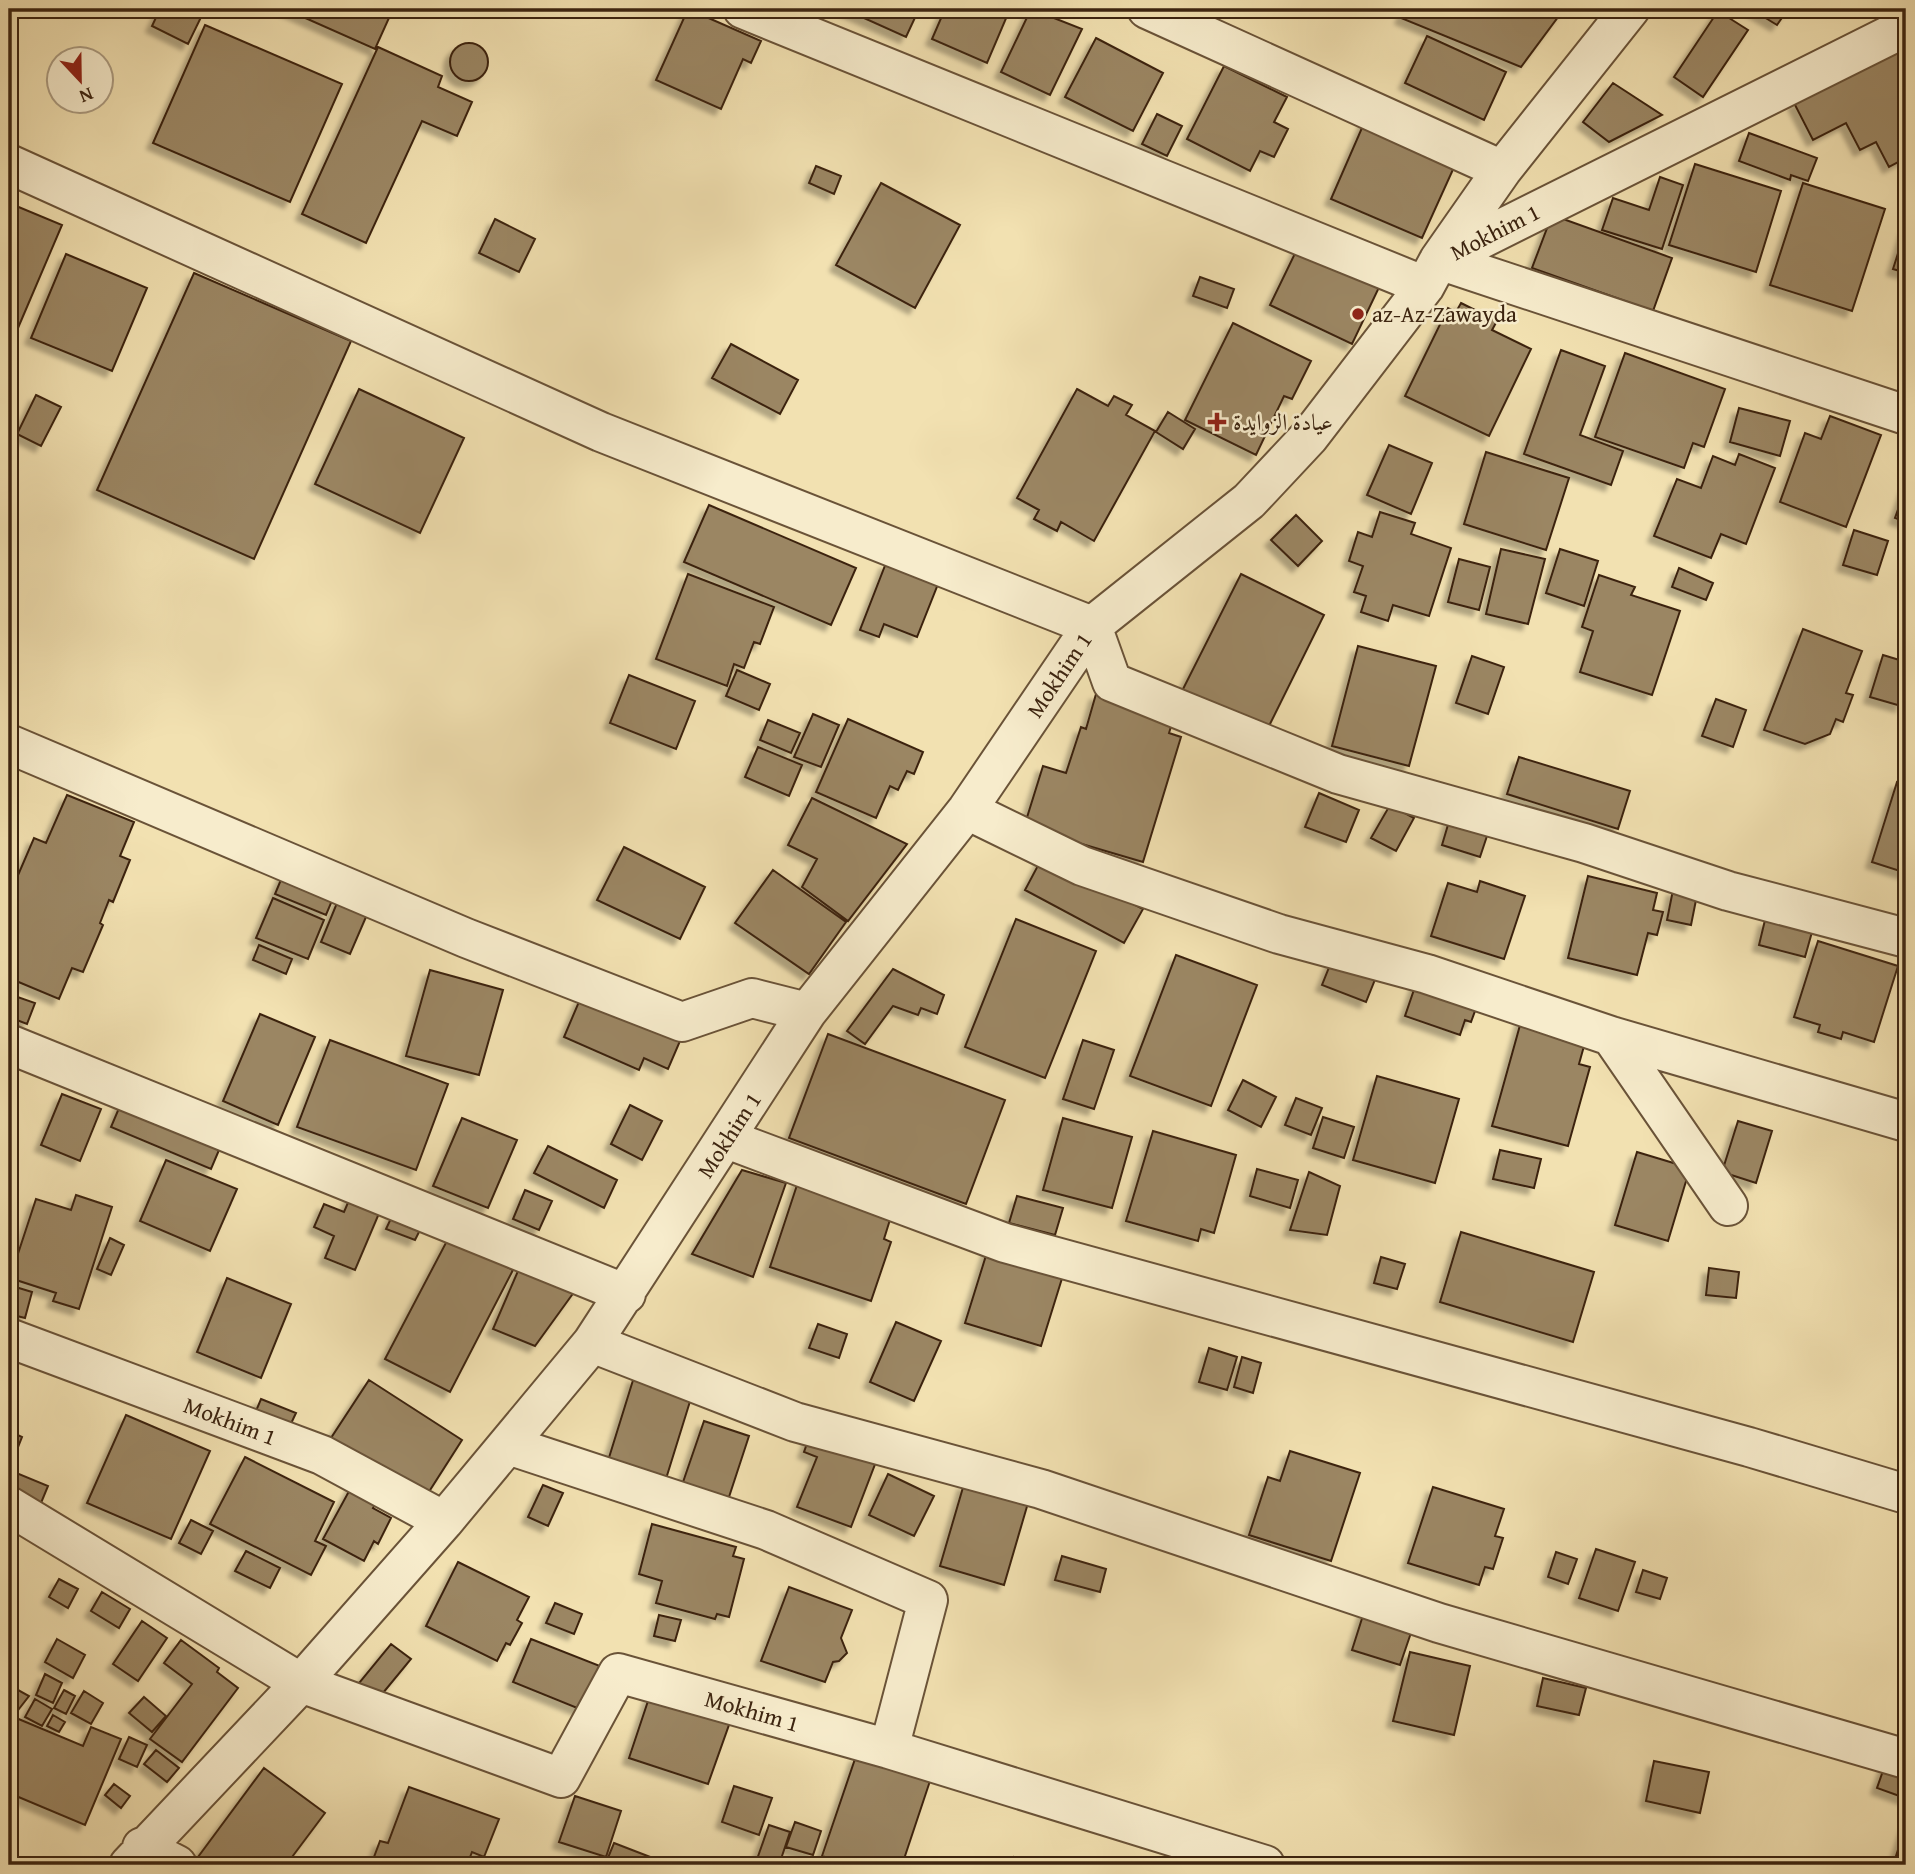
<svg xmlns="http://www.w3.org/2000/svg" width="1915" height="1874" viewBox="0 0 1915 1874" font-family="'Gentium Book Plus',Amiri,serif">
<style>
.building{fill:#9b8664;stroke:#3c2410;stroke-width:2;filter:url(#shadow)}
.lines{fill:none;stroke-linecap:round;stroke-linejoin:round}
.minor-casing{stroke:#6a5338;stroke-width:42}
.minor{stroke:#f7eccc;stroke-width:38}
.poi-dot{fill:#8f2418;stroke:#f7eccc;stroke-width:2.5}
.labels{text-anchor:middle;stroke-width:5;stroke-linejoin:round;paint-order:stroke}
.street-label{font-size:23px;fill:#3c2410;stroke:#f7eccc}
.poi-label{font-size:23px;fill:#3c2410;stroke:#f7eccc;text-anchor:start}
</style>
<defs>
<filter id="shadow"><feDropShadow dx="-6" dy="6" stdDeviation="2" flood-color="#0004"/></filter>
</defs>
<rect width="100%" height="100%" fill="#f2e1b1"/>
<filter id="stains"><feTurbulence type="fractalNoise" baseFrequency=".00286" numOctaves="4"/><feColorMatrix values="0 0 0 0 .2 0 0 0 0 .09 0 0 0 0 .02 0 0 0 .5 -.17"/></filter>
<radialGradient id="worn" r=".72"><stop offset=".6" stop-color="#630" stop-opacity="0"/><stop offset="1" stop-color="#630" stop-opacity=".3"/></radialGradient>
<!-- building -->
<path class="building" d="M160,9H205L188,44L152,26Z
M285,9H393L375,49Z
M688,9L761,41L751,63L743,59L721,109L656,80Z
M844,9H919L906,37Z
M945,9H1010L987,63L932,39Z
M1031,9L1082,29L1050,95L1001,72Z
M1405,9H1564L1521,67L1401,18Z
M1751,9H1788L1777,25Z
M1718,11L1748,30L1703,97L1674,77Z
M205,25L342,84L290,202L153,143Z
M1427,36L1506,72L1484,120L1405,83Z
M1096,38L1163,73L1133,131L1065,97Z
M450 62a19 19 0 1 1 38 0a19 19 0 1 1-38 0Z
M378,47L442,76L438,87L472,102L457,136L422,121L366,243L302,214Z
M1906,47V158L1889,167L1876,142L1860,150L1846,123L1813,140L1794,103Z
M1224,66L1287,97L1274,122L1288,129L1274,157L1260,151L1250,171L1187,139Z
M1613,83L1662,115L1609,142L1583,122Z
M1157,114L1182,126L1167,156L1142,144Z
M1368,114L1460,154L1422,238L1331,199Z
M1749,133L1817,158L1808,181L1791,175L1790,180L1739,161Z
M1695,164L1781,191L1756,272L1669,245Z
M816,166L841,176L834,194L809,183Z
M1660,177L1683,185L1662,249L1602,230L1613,198L1649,210Z
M881,183L960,225L915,308L836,265Z
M1803,183L1885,209L1852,311L1770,285Z
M9,203L62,225L9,349Z
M1552,215L1672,258L1653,311L1532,268Z
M495,219L535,239L519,272L479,253Z
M1906,228V273L1893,269Z
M1302,239L1383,279L1352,344L1270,305Z
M66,254L147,288L112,371L31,338Z
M194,273L351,341L254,559L97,490Z
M1200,277L1234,289L1227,308L1193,296Z
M1461,303L1497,321L1492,330L1531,349L1489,436L1405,396L1448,308L1456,312Z
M1233,323L1311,361L1292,399L1284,396L1256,455L1185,420Z
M731,344L798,380L780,414L712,378Z
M1561,350L1605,366L1580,435L1623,451L1611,485L1524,454Z
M1625,353L1725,389L1704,447L1693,443L1684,468L1595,437Z
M359,389L464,438L420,533L315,484Z
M1077,389L1108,406L1114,396L1132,405L1126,415L1155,431L1094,541L1061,522L1057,531L1034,519L1039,510L1017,498Z
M36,395L61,407L41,446L17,434Z
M1739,408L1790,421L1780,456L1730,442Z
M1168,412L1195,429L1183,449L1156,432Z
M1830,416L1881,435L1846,527L1780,502L1805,433L1821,439Z
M1389,445L1432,463L1411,514L1367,495Z
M1486,452L1569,478L1546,550L1464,524Z
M1739,454L1775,468L1746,544L1721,534L1711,558L1654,536L1677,479L1701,488L1713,456L1735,465Z
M1906,487V522L1895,518Z
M709,505L856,568L831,625L684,562Z
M1380,512L1415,523L1411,534L1451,548L1429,616L1393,605L1388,621L1361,612L1366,596L1354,592L1363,566L1349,561L1358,532L1372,537Z
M1296,515L1322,541L1298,566L1271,540Z
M1854,530L1888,541L1877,575L1843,565Z
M1501,549L1545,559L1528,624L1486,614Z
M1560,549L1598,561L1584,606L1546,593Z
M1459,559L1490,567L1479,610L1448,602Z
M886,563L938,584L917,637L884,624L879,637L860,630Z
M1679,568L1713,583L1706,600L1672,587Z
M688,574L774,607L760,644L754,642L744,668L734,664L727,686L656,659Z
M1241,574L1324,615L1265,734L1181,693Z
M1599,575L1635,587L1631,595L1680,611L1652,695L1580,672L1593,631L1582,627Z
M1803,629L1862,651L1846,693L1853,695L1843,722L1836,719L1830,734L1805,744L1764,730Z
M1358,646L1436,666L1409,766L1332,746Z
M1883,655L1906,662V688L1901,706L1870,697Z
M1472,656L1504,667L1488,714L1456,703Z
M737,670L770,684L759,710L726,696Z
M629,675L695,701L676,749L610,723Z
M1096,694L1174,717L1169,733L1181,737L1143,862L1024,827L1043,766L1066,773L1081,727L1086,729Z
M1716,699L1746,710L1733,747L1702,736Z
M813,714L839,725L821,767L794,757Z
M848,719L923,752L914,774L907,771L898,790L890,786L876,818L816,792Z
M768,720L800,733L791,753L760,740Z
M758,747L802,765L789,796L745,777Z
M1519,757L1630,791L1618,829L1507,794Z
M1897,782L1906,785V873L1872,862Z
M1319,793L1359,810L1346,842L1305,827Z
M67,795L134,822L120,856L130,860L113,902L109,900L100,923L103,925L83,972L72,968L59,999L9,978V896L34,838L46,843Z
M812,798L907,844L848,921L802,887L817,859L788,845Z
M1390,805L1414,818L1396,851L1371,838Z
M1450,818L1489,830L1480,857L1442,845Z
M624,847L705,887L680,939L597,900Z
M1043,856L1143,909L1124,943L1025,890Z
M285,870L336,891L326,915L275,894Z
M773,870L846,922L809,974L735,923Z
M1588,876L1657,893L1653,910L1663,912L1657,935L1648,933L1637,975L1568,958Z
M1480,881L1525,896L1504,959L1431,936L1448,883L1477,892Z
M1673,890L1697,895L1691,925L1667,920Z
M273,898L324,920L308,959L256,938Z
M339,898L369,910L350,954L321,942Z
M1016,919L1096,951L1045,1078L965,1047Z
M1765,920L1812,932L1805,957L1759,945Z
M1818,941L1898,966L1874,1042L1843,1032L1841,1039L1818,1032L1820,1025L1794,1017Z
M259,945L292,959L286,974L253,960Z
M1176,955L1257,985L1211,1106L1130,1076Z
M1334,955L1378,972L1366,1002L1322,985Z
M893,969L944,995L937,1014L921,1008L918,1015L893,1006L865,1044L847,1031Z
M430,970L503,990L479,1075L406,1056Z
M1418,978L1479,1000L1471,1022L1465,1020L1460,1035L1405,1016Z
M9,994L35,1003L27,1024L9,1017Z
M581,997L680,1041L668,1069L644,1058L639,1070L564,1037Z
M260,1014L315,1037L278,1125L223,1101Z
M1522,1018L1565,1030L1562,1040L1584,1046L1579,1064L1590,1067L1568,1146L1492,1126Z
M828,1034L1005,1100L966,1204L789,1138Z
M330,1040L448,1084L416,1170L297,1127Z
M1083,1040L1114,1050L1094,1109L1063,1099Z
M1377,1076L1459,1099L1435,1183L1353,1160Z
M1243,1080L1276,1097L1261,1127L1228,1110Z
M62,1094L101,1109L80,1161L41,1145Z
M1296,1098L1322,1108L1311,1135L1285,1125Z
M122,1101L222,1143L211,1169L111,1127Z
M630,1105L662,1121L642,1160L611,1144Z
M1323,1117L1354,1127L1344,1158L1313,1148Z
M462,1118L517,1140L488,1208L433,1186Z
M1063,1118L1132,1137L1112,1208L1043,1190Z
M1738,1121L1772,1131L1756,1183L1722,1172Z
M1153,1131L1236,1155L1214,1233L1201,1229L1198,1241L1126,1221Z
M548,1146L617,1180L604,1208L534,1173Z
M1500,1150L1541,1159L1534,1188L1493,1179Z
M1637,1152L1690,1168L1668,1241L1615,1225Z
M166,1160L237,1189L210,1251L140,1221Z
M1257,1169L1298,1180L1290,1208L1250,1196Z
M742,1170L786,1183L753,1277L692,1254Z
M1309,1172L1340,1186L1327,1235L1290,1230Z
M799,1179L893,1210L884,1239L891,1242L871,1301L770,1267Z
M525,1190L552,1201L539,1230L513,1219Z
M353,1191L383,1204L355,1270L325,1258L334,1236L314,1227L324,1204L344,1212Z
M76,1195L112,1207L79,1309L53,1301L56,1293L10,1278L36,1199L71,1210Z
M1017,1196L1063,1208L1055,1235L1009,1223Z
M394,1212L423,1224L415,1240L386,1229Z
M1461,1232L1594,1272L1573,1342L1440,1302Z
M449,1237L513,1270L450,1392L385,1359Z
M110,1238L124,1245L111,1275L97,1269Z
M988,1249L1064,1272L1041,1346L965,1323Z
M1381,1257L1405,1264L1397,1289L1374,1283Z
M521,1264L577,1288L535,1346L493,1329Z
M1709,1268L1739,1272L1736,1298L1706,1295Z
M227,1278L291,1304L261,1378L197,1352Z
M9,1285L32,1292L25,1318L9,1314Z
M896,1322L941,1341L914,1401L870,1382Z
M818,1324L847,1334L839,1358L809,1348Z
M1209,1348L1237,1357L1227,1390L1199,1382Z
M1242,1357L1261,1363L1253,1393L1234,1387Z
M634,1377L692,1395L665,1482L607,1464Z
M369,1380L462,1440L423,1501L329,1441Z
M261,1399L296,1413L287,1432L253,1418Z
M126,1415L210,1451L171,1539L87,1503Z
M704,1421L749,1436L728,1500L682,1485Z
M9,1431L22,1437L9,1470L48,1486L41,1503L9,1490Z
M810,1435L877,1459L851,1527L797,1507L817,1457L804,1452Z
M1290,1451L1360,1473L1331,1561L1249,1535L1268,1477L1280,1481Z
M245,1457L334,1502L315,1541L326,1546L311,1575L210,1524Z
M888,1474L934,1496L914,1536L869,1515Z
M354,1482L380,1496L373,1508L391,1518L378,1544L374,1541L364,1561L323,1539Z
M964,1484L1028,1503L1004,1585L940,1566Z
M543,1485L563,1493L548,1526L528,1517Z
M1433,1487L1504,1509L1495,1536L1503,1538L1493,1569L1485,1567L1479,1585L1408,1563Z
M191,1520L213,1531L201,1554L179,1543Z
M652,1524L736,1547L733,1556L744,1559L729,1617L717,1614L715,1619L656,1603L662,1581L639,1574Z
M1596,1549L1635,1562L1618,1611L1579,1598Z
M246,1551L280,1568L270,1588L235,1571Z
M1556,1552L1577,1559L1568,1584L1548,1577Z
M1062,1556L1106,1569L1100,1592L1055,1580Z
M458,1562L529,1597L517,1620L522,1623L510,1645L506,1643L497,1661L426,1626Z
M1643,1570L1667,1578L1660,1599L1636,1592Z
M59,1579L78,1589L68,1608L49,1597Z
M789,1587L852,1610L841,1638L847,1653L839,1661L833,1662L825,1682L761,1661Z
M102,1592L130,1609L119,1628L91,1611Z
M555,1603L582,1614L574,1634L546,1623Z
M1365,1609L1414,1624L1400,1665L1352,1650Z
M659,1615L681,1620L675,1641L654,1636Z
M142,1621L167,1638L138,1681L113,1664Z
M57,1639L85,1655L73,1678L45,1662Z
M531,1639L605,1668L587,1712L513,1682Z
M181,1640L219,1668L217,1672L238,1688L182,1762L150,1739L192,1684L164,1663Z
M391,1644L411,1659L378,1699L359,1683Z
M1410,1652L1470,1666L1454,1735L1393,1721Z
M45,1674L62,1683L53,1703L36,1695Z
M1543,1678L1586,1688L1579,1715L1537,1706Z
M9,1685L29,1696L15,1714L9,1710Z
M64,1690L75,1696L66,1714L54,1708Z
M84,1691L103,1703L91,1724L71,1713Z
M650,1695L730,1722L708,1784L629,1758Z
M144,1697L166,1716L152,1732L129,1713Z
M35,1699L52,1709L42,1726L25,1717Z
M9,1715L83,1746L91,1727L121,1739L85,1825L9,1793Z
M53,1715L65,1722L59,1732L47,1726Z
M129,1737L147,1745L137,1767L119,1759Z
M156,1750L179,1768L167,1782L144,1764Z
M856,1756L930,1781L902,1865H849L822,1856Z
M1654,1761L1709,1772L1700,1813L1646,1801Z
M1885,1765L1906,1772L1905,1798L1877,1788Z
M264,1768L325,1813L286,1865H231L227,1862L224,1865H209L198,1857Z
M114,1784L130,1796L121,1808L105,1795Z
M734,1786L772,1798L759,1835L722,1822Z
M409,1787L499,1819L484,1857L472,1852L467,1865H371L380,1841L388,1843Z
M575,1796L621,1811L606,1857L559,1842Z
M795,1822L821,1831L813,1855L786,1847Z
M769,1825L790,1832L779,1865H755Z
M1906,1825V1862L1895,1859Z
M614,1843L671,1865H605Z
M1014,1857L1040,1865H1011Z"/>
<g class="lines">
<defs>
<path id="minor" d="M743,9L1425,286
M1147,9L1502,170
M1630,9L1502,170L1439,260L1906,415
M9,164L601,432L1092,626L1112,682L1338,774L1584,843L1728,891L1906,938
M9,744L466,938L682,1022L752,998L807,1012
M967,810L1082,866L1279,934L1427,974L1611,1036L1906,1122
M1611,1036L1728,1206
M9,1044L626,1294
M727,1139L1005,1243L1749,1447L1906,1494
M9,1338L322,1455L444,1521
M592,1343L795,1422L1041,1489L1439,1623L1906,1759
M508,1445L766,1530L928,1600L889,1749
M9,1506L301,1683L561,1778L618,1673L889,1749L1265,1865
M142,1847L177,1865
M129,1865L301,1683L444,1521L592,1343L807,1012L967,810L1092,626L1249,501L1309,437L1425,286L1439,260L1906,27"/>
</defs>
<!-- minor casing -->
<use href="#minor" class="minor-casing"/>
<!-- minor -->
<use href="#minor" class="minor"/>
</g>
<!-- markers -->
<g class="poi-dot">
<circle cx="1358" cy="314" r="7"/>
<path d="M1213.5 411.5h7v7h7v7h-7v7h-7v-7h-7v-7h7z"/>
</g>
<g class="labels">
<!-- street labels -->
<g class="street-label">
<text transform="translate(1495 232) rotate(-27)" y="8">Mokhim 1</text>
<text transform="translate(1059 675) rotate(-56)" y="8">Mokhim 1</text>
<text transform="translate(729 1135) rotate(-57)" y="8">Mokhim 1</text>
<text transform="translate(230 1421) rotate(21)" y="8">Mokhim 1</text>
<text transform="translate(752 1711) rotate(16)" y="8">Mokhim 1</text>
</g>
<!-- poi labels -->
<g class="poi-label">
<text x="1372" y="322">az-Az-Zawayda</text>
<text x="1233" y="430">عيادة الزوايدة</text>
</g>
</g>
<!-- margin -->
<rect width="1915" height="1874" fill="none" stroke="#f2e1b1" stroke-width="35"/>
<rect x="10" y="10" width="1894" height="1853" fill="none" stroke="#3c2410" stroke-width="3.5"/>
<rect x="18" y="18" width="1880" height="1839" fill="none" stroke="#3c2410" stroke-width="2"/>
<!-- north arrow -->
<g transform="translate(80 80) rotate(158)"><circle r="33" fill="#f7eccc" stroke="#ac9c81" stroke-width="2"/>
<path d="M0-5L12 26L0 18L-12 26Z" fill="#8f2418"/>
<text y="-10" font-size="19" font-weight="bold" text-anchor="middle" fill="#3c2410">N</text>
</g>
<rect width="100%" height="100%" filter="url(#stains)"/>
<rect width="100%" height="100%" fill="url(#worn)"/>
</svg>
